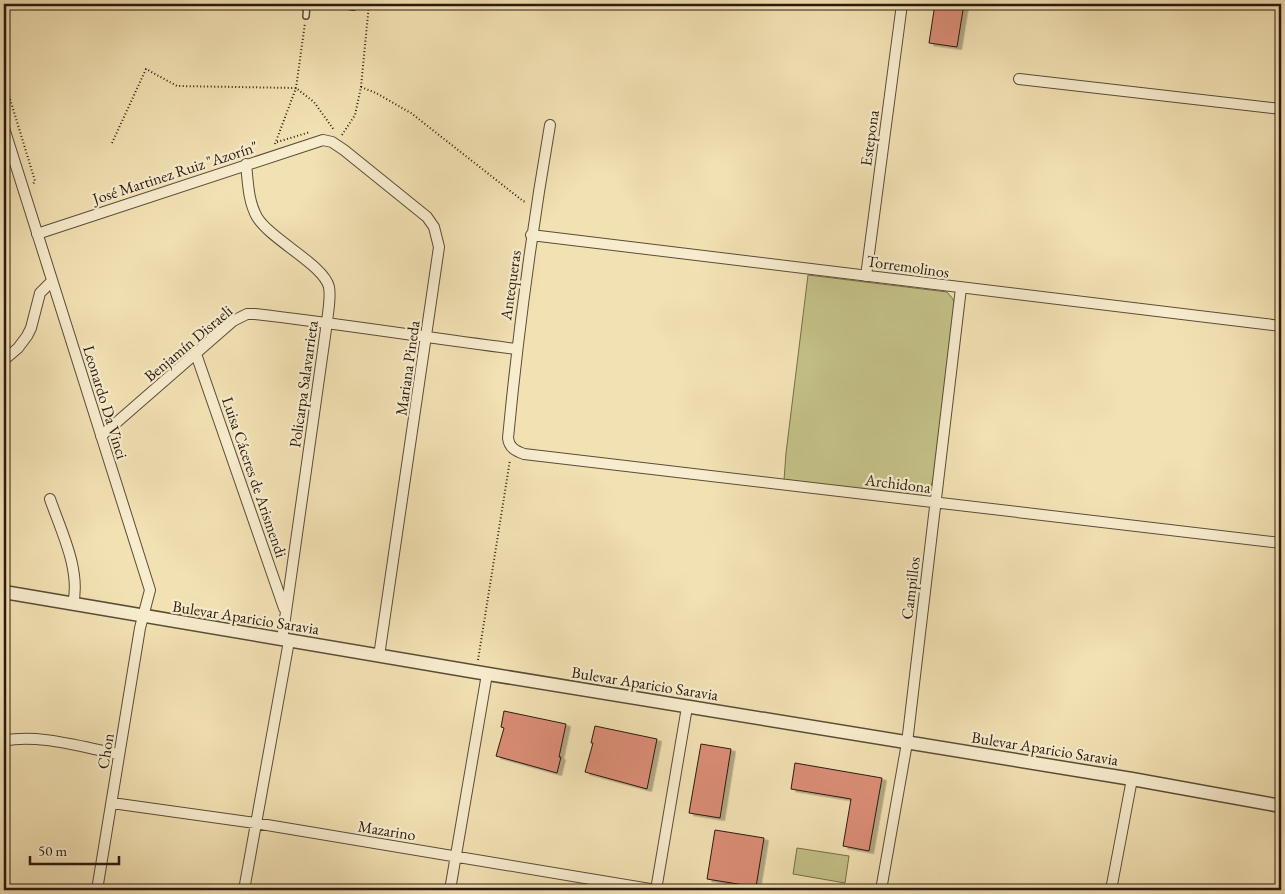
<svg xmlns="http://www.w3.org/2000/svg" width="1285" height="894" viewBox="0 0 1285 894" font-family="'EB Garamond',serif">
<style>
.green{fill:#c3c187;stroke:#766e4a}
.building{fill:#db8d76;stroke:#291a0e;filter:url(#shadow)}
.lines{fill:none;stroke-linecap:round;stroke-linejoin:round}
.service-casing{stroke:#5b4c37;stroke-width:8}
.minor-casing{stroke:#5b4c37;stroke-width:12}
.tertiary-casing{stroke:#5b4c37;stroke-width:15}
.path{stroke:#291a0e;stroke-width:2;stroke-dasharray:1 2.5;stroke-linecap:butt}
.service{stroke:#f7ecce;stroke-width:5}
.minor{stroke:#f7ecce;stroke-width:10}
.tertiary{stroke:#f7ecce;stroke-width:12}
.labels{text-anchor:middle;stroke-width:4.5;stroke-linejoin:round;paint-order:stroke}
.street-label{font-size:16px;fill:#291a0e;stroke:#f7ecce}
</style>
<defs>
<filter id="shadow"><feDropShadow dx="4.5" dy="2.5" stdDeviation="0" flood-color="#0004"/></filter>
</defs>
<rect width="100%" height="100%" fill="#f2e1b3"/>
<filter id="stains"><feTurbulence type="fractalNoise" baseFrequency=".004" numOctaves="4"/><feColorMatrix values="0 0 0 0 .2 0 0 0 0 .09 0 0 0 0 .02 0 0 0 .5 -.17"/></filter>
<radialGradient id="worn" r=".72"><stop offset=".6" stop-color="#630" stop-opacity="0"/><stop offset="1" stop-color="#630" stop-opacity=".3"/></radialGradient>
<!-- green -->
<path class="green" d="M808,275L947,292L953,299L955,305L933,480C930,490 926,494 916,496L784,480L786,453Z
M797,848L849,856L845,883L793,874Z"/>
<!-- building -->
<path class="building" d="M935,4H964L957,47L929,43Z
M504,711L566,724L559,757H561L557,773L496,756L504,728L501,727Z
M595,726L657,739L647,789L585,772L593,743H591Z
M701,744L731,749L720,818L689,813Z
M795,763L882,778L869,851L843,846L851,799L791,789Z
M715,830L764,838L756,887L707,879Z"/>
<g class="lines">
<defs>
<path id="service" d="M336,4L353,7
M306,16L307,4"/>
<path id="minor" d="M1019,79L1281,109
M550,125C532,229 518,333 508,438C509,448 516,451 524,454L1281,543
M4,128L150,590L140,628L97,890
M246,164C248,182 248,201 257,217C271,240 324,265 329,287C331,298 328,311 327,322L282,640
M37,234L323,140L332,142L344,150L427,217L434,227L439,247L379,656
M531,235L1281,326
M866,276L902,4
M196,354L284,608
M4,360L18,348L27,336L31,328L40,293L52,281
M101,436L233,321L247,314H255C342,324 429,338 516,349
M50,499C61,531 81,570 73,604
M4,741C37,733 85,748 119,754
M112,803L255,823L656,890
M244,890L289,641
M450,890L487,674
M656,890L687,707
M881,890L907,743L961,288
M1111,890L1132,779"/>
<path id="tertiary" d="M4,592L476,672L1132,779L1281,806"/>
</defs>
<!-- service casing -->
<use href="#service" class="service-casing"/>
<!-- minor casing -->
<use href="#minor" class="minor-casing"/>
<!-- tertiary casing -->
<use href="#tertiary" class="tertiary-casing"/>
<!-- path -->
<path class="path" d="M4,79L35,181L33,184
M361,87L369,4
M342,135L355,115L361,87L376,93L411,113L523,201L526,202
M277,142L310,132
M112,143L146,69L177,86L296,88L314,102L334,130
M275,144L296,88L305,23
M478,660L510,460"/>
<!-- service -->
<use href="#service" class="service"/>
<!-- minor -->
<use href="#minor" class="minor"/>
<!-- tertiary -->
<use href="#tertiary" class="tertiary"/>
</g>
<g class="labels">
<!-- street labels -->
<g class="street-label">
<text transform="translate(869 138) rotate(-82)" y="6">Estepona</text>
<text transform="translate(175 172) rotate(-18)" y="6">José Martinez Ruiz "Azorín"</text>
<text transform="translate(908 266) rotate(8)" y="6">Torremolinos</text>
<text transform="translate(510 285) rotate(-82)" y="6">Antequeras</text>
<text transform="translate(188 343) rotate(-40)" y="6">Benjamín Disraeli</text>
<text transform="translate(407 368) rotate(-82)" y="6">Mariana Pineda</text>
<text transform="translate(303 384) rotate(-82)" y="6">Policarpa Salavarrieta</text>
<text transform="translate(106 402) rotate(73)" y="6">Leonardo Da Vinci</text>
<text transform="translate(255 477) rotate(71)" y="6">Luisa Cáceres de Arismendi</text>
<text transform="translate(898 483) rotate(7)" y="6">Archidona</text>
<text transform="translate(910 588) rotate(-83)" y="6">Campillos</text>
<text transform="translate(246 617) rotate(9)" y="6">Bulevar Aparicio Saravia</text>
<text transform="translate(645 683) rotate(9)" y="6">Bulevar Aparicio Saravia</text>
<text transform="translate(1045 748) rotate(9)" y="6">Bulevar Aparicio Saravia</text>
<text transform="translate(105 751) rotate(-81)" y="6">Chon</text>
<text transform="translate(387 830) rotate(9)" y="6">Mazarino</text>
</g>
</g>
<!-- margin -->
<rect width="1285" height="894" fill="none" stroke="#f2e1b3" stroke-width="20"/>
<rect x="5" y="5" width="1275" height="884" fill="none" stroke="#291a0e" stroke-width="2.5"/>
<rect x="10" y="10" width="1265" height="874" fill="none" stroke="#291a0e"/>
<!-- scale -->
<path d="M30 856v8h89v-8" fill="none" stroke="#291a0e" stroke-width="2.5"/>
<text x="38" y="856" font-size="15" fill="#291a0e" stroke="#f7ecce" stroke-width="4" paint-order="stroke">50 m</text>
<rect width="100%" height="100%" filter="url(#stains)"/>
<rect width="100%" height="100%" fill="url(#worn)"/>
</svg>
